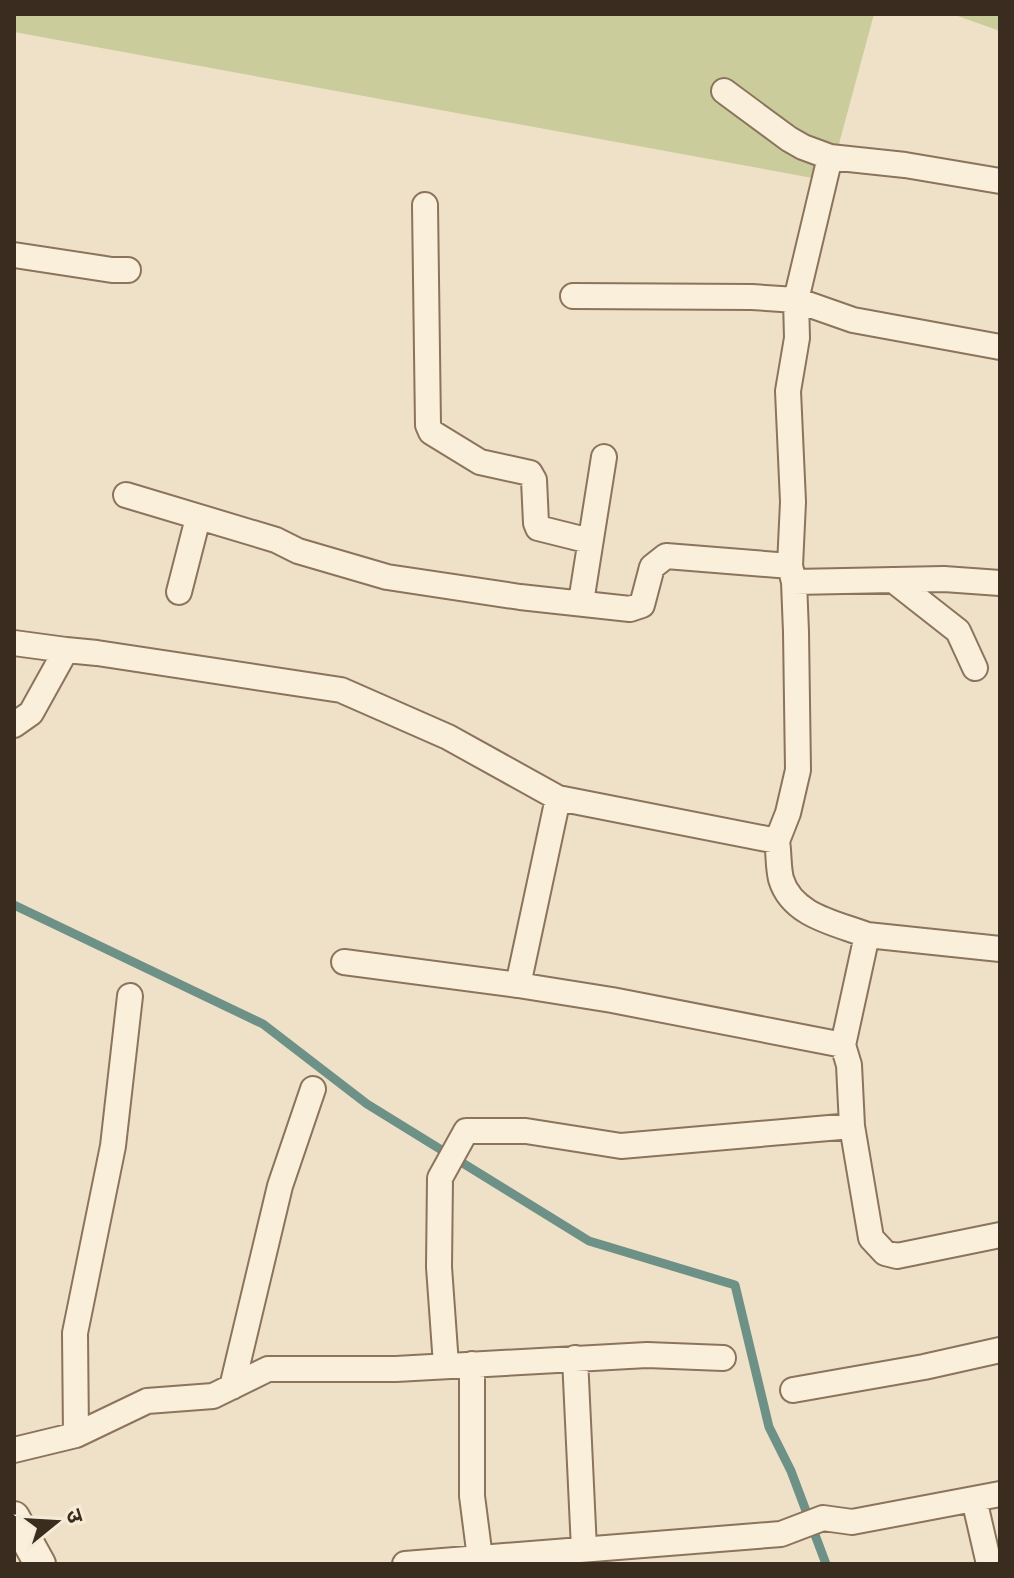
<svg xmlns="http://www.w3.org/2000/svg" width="1014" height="1578" viewBox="0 0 1014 1578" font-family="'Playfair Display','Noto Sans Devanagari',serif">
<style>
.green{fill:#cacd9b}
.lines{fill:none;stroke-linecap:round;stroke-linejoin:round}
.stream{stroke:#6e9187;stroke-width:9}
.minor-casing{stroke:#8b735c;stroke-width:28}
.tertiary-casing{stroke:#8b735c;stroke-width:34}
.minor{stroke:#f9efdb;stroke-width:24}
.tertiary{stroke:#f9efdb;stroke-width:30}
</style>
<rect width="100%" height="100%" fill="#efe1c7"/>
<!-- green -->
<path class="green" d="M14,14H874L829,181L14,32Z
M952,14H1000V31Z"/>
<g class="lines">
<!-- stream -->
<path class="stream" d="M14,905L263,1024L367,1104L589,1241L735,1285L769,1427L791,1471L826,1564"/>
<defs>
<path id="minor" d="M724,91L789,139L803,147L830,157L905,165L1000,181
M425,205L428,425L431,432L480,462L530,473L534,480L536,523L538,528L590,541
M14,255L112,270H128
M573,296L752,297L796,300L853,320L1000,347
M126,495L276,540L298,551L387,577L520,597L630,609L642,605L652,567L666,556L790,566
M893,580L958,631L975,668
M794,582L944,579L1000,583
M179,592L198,518
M581,602L604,457
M14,643L66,650
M14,725L31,713L66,650L97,653L341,690L448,737L558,798L777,841C779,853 778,867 781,879C792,916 836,923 867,935L843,1045L849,1065L852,1126L871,1238L885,1253L897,1256L1000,1235
M558,798L518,985L612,1000L843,1045
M777,841L788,813L798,770L796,632L794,582L790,566L793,502L788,391L797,338L796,300L830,157
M867,935L1000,949
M344,962L518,985
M575,1358L584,1549
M472,1364V1496L480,1558
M446,1365L439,1267L440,1178L466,1131H526L621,1146L852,1126
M232,1387L280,1186L313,1089
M793,1390L924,1367L1000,1350
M76,1435L147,1401L213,1396L268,1369H396L647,1355L723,1358
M14,1450L76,1435L75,1333L113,1146L130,996
M974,1499L989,1564
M405,1564L781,1534L823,1518L852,1522L1000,1494"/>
<path id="tertiary" d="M14,1517L40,1564"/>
</defs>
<!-- minor casing -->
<use href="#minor" class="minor-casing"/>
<!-- tertiary casing -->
<use href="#tertiary" class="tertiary-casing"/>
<!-- minor -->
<use href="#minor" class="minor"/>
<!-- tertiary -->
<use href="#tertiary" class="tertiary"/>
</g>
<!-- border -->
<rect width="1014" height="1578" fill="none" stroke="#3b2c20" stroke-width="32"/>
<!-- north arrow -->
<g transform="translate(56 1522) rotate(72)" stroke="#f6ebd7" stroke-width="6" paint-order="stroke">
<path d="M0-6L14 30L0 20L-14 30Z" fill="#3b2c20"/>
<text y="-12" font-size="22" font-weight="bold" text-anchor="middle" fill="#3b2c20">उ</text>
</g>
</svg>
